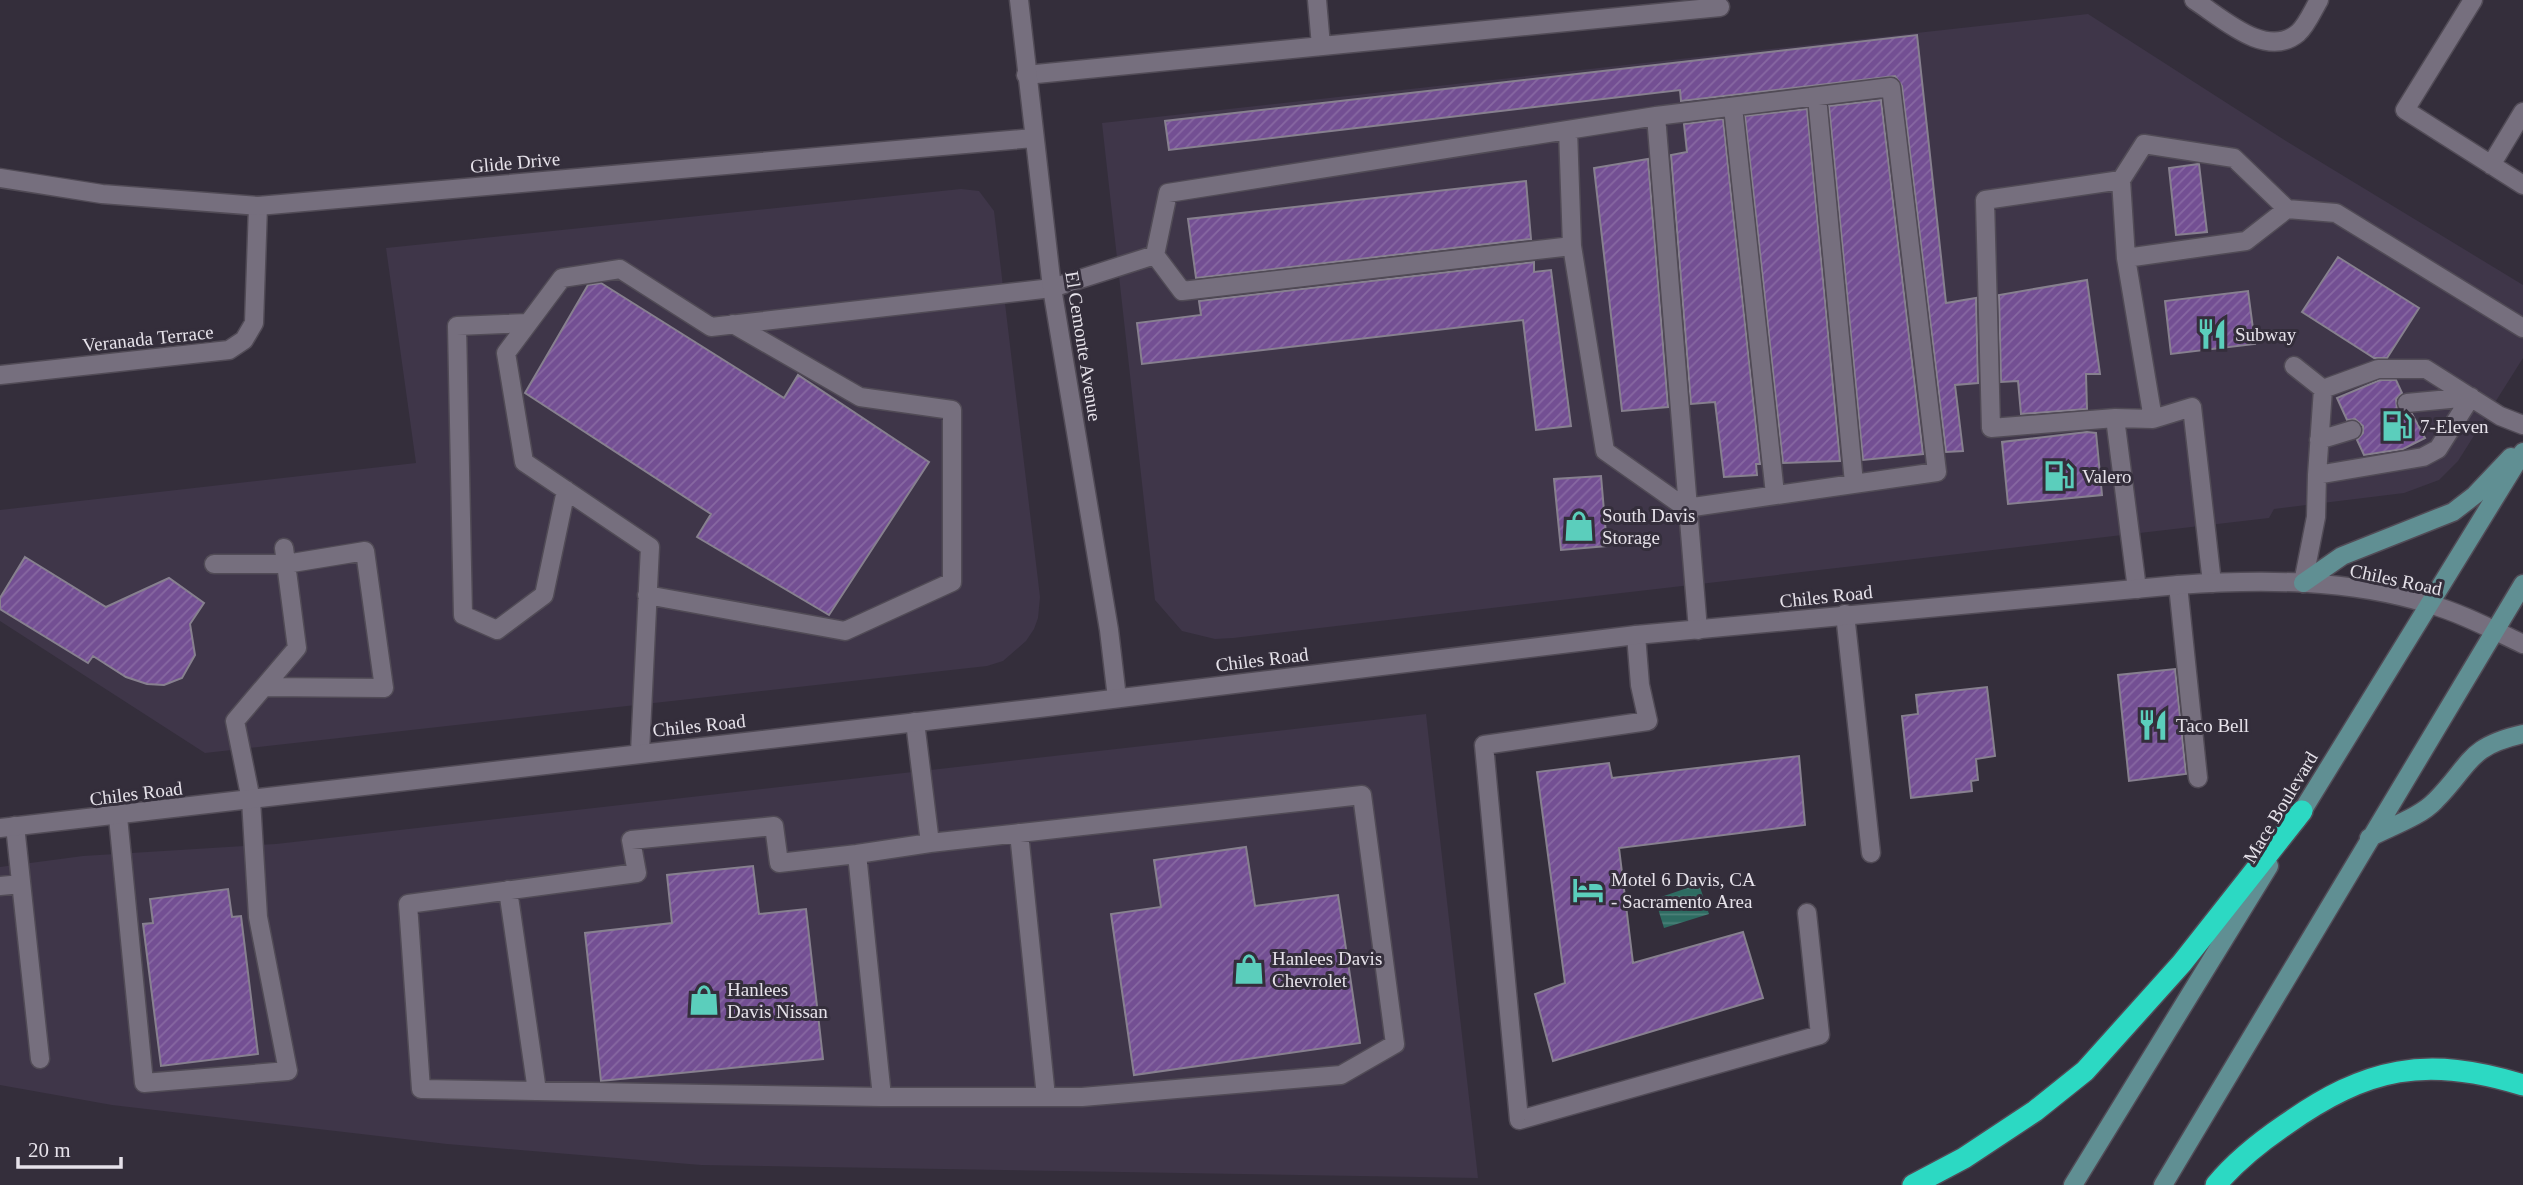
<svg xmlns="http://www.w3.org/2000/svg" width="2523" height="1185" viewBox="0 0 2523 1185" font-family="'Times New Roman',serif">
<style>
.built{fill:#3f3649}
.water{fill:url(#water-rules)}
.building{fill:url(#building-hatch);stroke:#87808f;stroke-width:2}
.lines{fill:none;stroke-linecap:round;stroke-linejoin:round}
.service-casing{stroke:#514b56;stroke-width:21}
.minor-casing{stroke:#514b56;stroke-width:21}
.tertiary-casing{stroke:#514b56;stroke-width:21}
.secondary-casing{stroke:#514b56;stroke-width:21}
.motorway-casing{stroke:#514b56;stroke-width:24}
.service{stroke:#766f7e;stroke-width:18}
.minor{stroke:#766f7e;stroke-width:18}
.tertiary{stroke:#766f7e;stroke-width:18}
.secondary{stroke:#608f93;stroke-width:18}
.motorway{stroke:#2cd9c3;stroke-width:21}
.labels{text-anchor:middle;stroke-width:6;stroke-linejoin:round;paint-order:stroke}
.street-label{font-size:19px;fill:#e6e2ea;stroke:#342e3b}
.poi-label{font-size:19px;fill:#e6e2ea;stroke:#342e3b;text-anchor:start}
</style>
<defs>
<pattern id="water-rules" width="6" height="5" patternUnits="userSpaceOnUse" patternTransform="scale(1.75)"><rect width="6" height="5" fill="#2e6c62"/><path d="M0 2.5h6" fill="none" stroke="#4c8179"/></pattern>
<pattern id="building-hatch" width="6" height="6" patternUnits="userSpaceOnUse" patternTransform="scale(1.75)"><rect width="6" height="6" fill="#734f93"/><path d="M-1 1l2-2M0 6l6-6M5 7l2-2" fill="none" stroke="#8768a2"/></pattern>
</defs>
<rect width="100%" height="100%" fill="#342e3b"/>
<!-- built -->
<path class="built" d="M2088,14L2286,141L2523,285V358L2458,461L2439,480L2404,493L2274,509L2269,518L1233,638L1215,639L1182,631L1155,600L1102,123Z
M961,189L979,191L994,211L1040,597L1038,618L1034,629L1026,641L1003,661L987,666L205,753L0,621V510L416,463L386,248Z
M1426,714L1478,1178L701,1165L447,1144L112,1105L0,1085V867L83,856L276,844Z"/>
<!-- water -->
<path class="water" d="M1699,884L1709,914L1664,928L1655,899Z"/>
<!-- building -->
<path class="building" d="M1917,35L1946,303L1976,298L1978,383L1955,385L1963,451L1946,452L1902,86L1895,76L1681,101L1680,90L1169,150L1165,121Z
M1881,100L1923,454L1863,460L1829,106Z
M1807,109L1840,461L1783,463L1745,116Z
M1723,119L1760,464H1756L1757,475L1724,477L1715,402L1691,404L1671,155L1687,152L1684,124Z
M1648,159L1668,407L1622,411L1594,168Z
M2199,164L2207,232L2176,235L2169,168Z
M1526,181L1531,239L1196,278L1188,219Z
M2338,257L2419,308L2387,358H2374L2302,312Z
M1534,262V272L1551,270L1571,426L1536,430L1523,320L1142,364L1137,323L1201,315L1199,301Z
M2087,280L2100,374H2086L2087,409L2021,414L2018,381L2001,382L1999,295Z
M601,283L784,398L798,375L929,462L829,615L697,537L711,514L525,393L588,285Z
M2248,291L2255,344L2171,354L2165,301Z
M2380,380H2396L2402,393L2396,399L2397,409L2403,414H2412L2425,438L2403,449L2364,455L2357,440L2363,433V426L2355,419L2347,420L2337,398Z
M2087,432L2096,433L2102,495L2008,504L2002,442Z
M1601,476L1607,546L1561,550L1554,479Z
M25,557L106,607L169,578L204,603L190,624L195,655L182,678L164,685L147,684L126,677L93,656L88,663L0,609V598Z
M2175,669L2186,774L2129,781L2118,675Z
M1987,687L1995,756L1976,759L1978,780L1971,781L1972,791L1911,798L1902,716L1918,714L1916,695Z
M1799,756L1805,825L1619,848L1633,963L1743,932L1763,998L1553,1061L1535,994L1565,983L1537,772L1609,763L1612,778Z
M1246,847L1255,906L1338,895L1360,1043L1134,1075L1111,914L1161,907L1154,860Z
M753,866L759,914L806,909L823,1059L601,1081L585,933L672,923L667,875Z
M228,889L232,917L241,916L258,1054L161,1066L143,924L153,923L150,899Z"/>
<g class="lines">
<defs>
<path id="service" d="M1317,0L1321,46
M2194,0C2221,17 2266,60 2298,33C2307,25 2313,10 2319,0
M2473,0L2405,110L2523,185
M1026,75L1720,7
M1817,97L1854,483
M1733,107L1775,494
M2491,165L2523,112
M2121,180L2126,258
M1572,246L1605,451L1686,508L1937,472L1891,87L1656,116
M1155,255L1182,291L1572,246L1568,130
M528,323L457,326L463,615L497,630L544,595L566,490
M2294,366L2323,389L2378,369H2426L2500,416L2523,425
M0,375L229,350L244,340L254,323L258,206
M2407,403L2471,397
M2115,418L2153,419L2126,258L2246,241L2287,209L2336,213L2523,328
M2153,419L2192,407L2212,583
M2319,440L2352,430
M2317,475L2323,389
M214,564H286L365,551L384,688L264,687
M2303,583L2316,517L2317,475L2423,457L2438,449L2471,397
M2178,585L2198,778
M2137,589L2115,418L1991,428L1985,200L2121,180L2144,144L2234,158L2287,209
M647,595L845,631L952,582V410L860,397L733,324
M1845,614L1871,853
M1636,635L1640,685L1648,721L1484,745L1519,1120L1820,1035L1807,913
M640,752L650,547L524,462L506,353L562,278L620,269L711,327L1052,288L1155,255L1168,193L1656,116L1698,630
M118,817L144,1083L288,1071L258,917L251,800L235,721L297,648L284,548
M15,826L40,1059
M1019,833L1046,1097
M857,854L930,843
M0,886L21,884
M508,890L537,1091
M882,1097L421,1089L408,904L637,873L631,840L774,826L779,863L857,854L882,1097H1082L1341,1075L1395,1044L1362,795L930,843L915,722"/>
<path id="minor" d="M1019,0L1052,288L1109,630L1117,698
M0,178L102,194L258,206L1034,138"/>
<path id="tertiary" d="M0,828L1039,708L1636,635L2178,585C2260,579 2349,579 2429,604C2461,613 2493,630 2523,644"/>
<path id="secondary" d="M2303,583L2342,556L2453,512L2475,495L2511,457
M2296,821L2523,452
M2369,838C2389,827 2420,817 2435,801C2472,764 2466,747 2523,734
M2073,1185L2269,866
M2163,1185L2523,584"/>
<path id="motorway" d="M1913,1185L1964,1158L2035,1111L2085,1071L2182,963L2302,811
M2216,1185C2236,1161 2260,1142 2285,1125C2367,1067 2426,1055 2523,1085"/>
</defs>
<!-- service casing -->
<use href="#service" class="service-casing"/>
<!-- minor casing -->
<use href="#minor" class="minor-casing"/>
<!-- tertiary casing -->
<use href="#tertiary" class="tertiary-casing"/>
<!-- secondary casing -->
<use href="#secondary" class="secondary-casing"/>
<!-- motorway casing -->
<use href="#motorway" class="motorway-casing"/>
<!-- service -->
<use href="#service" class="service"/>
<!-- minor -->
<use href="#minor" class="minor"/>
<!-- tertiary -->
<use href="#tertiary" class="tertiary"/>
<!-- secondary -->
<use href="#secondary" class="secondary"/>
<!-- motorway -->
<use href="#motorway" class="motorway"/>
</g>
<!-- icons -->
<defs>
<symbol id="restaurant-bare" viewBox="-9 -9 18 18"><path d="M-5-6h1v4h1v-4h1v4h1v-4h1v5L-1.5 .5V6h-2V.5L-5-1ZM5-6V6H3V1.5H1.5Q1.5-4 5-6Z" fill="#5bcebc" stroke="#342e3b" stroke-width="2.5" paint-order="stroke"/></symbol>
<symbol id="fuel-bare" viewBox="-9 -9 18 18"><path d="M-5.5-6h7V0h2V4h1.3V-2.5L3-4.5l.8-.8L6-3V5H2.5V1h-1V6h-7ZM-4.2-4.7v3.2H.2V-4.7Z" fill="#5bcebc" stroke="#342e3b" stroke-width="2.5" paint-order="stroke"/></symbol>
<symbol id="shop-bare" viewBox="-9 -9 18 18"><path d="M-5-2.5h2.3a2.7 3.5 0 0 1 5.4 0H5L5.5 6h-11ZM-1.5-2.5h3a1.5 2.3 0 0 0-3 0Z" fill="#5bcebc" stroke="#342e3b" stroke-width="2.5" paint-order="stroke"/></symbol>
<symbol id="hotel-bare" viewBox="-9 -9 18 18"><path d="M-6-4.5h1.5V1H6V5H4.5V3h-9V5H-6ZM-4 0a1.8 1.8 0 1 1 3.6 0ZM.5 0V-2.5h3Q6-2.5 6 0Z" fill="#5bcebc" stroke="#342e3b" stroke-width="2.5" paint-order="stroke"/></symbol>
</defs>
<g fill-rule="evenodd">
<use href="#restaurant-bare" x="2190" y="312" width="44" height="44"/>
<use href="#fuel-bare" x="2375" y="404" width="44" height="44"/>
<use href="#fuel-bare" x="2037" y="454" width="44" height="44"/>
<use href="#shop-bare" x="1557" y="504" width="44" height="44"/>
<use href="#restaurant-bare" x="2131" y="703" width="44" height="44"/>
<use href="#hotel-bare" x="1566" y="868" width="44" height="44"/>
<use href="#shop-bare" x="1227" y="947" width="44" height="44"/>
<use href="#shop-bare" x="682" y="978" width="44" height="44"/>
</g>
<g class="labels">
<!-- street labels -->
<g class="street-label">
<text transform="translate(515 162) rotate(-5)" y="7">Glide Drive</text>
<text transform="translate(148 338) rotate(-6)" y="7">Veranada Terrace</text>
<text transform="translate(1084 346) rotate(81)" y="7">El Cemonte Avenue</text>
<text transform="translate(2396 579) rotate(12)" y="7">Chiles Road</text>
<text transform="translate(1826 596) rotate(-6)" y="7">Chiles Road</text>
<text transform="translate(1262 659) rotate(-7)" y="7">Chiles Road</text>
<text transform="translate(699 725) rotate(-6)" y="7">Chiles Road</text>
<text transform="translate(136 793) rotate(-7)" y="7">Chiles Road</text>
<text transform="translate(2280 807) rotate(-59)" y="7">Mace Boulevard</text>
</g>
<!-- poi labels -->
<g class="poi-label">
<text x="2235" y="341">Subway</text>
<text x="2420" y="433">7-Eleven</text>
<text x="2082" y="483">Valero</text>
<text x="1602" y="522">South Davis<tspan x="1602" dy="22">Storage</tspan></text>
<text x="2176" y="732">Taco Bell</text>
<text x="1611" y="886">Motel 6 Davis, CA<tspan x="1611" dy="22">- Sacramento Area</tspan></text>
<text x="1272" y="965">Hanlees Davis<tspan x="1272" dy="22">Chevrolet</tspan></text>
<text x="727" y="996">Hanlees<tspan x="727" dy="22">Davis Nissan</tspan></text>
</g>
</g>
<!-- scale -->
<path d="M18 1157v10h103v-10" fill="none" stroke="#e6e2ea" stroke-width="3.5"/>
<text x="28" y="1157" font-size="21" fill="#e6e2ea" stroke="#342e3b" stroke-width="5" paint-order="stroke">20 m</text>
</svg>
